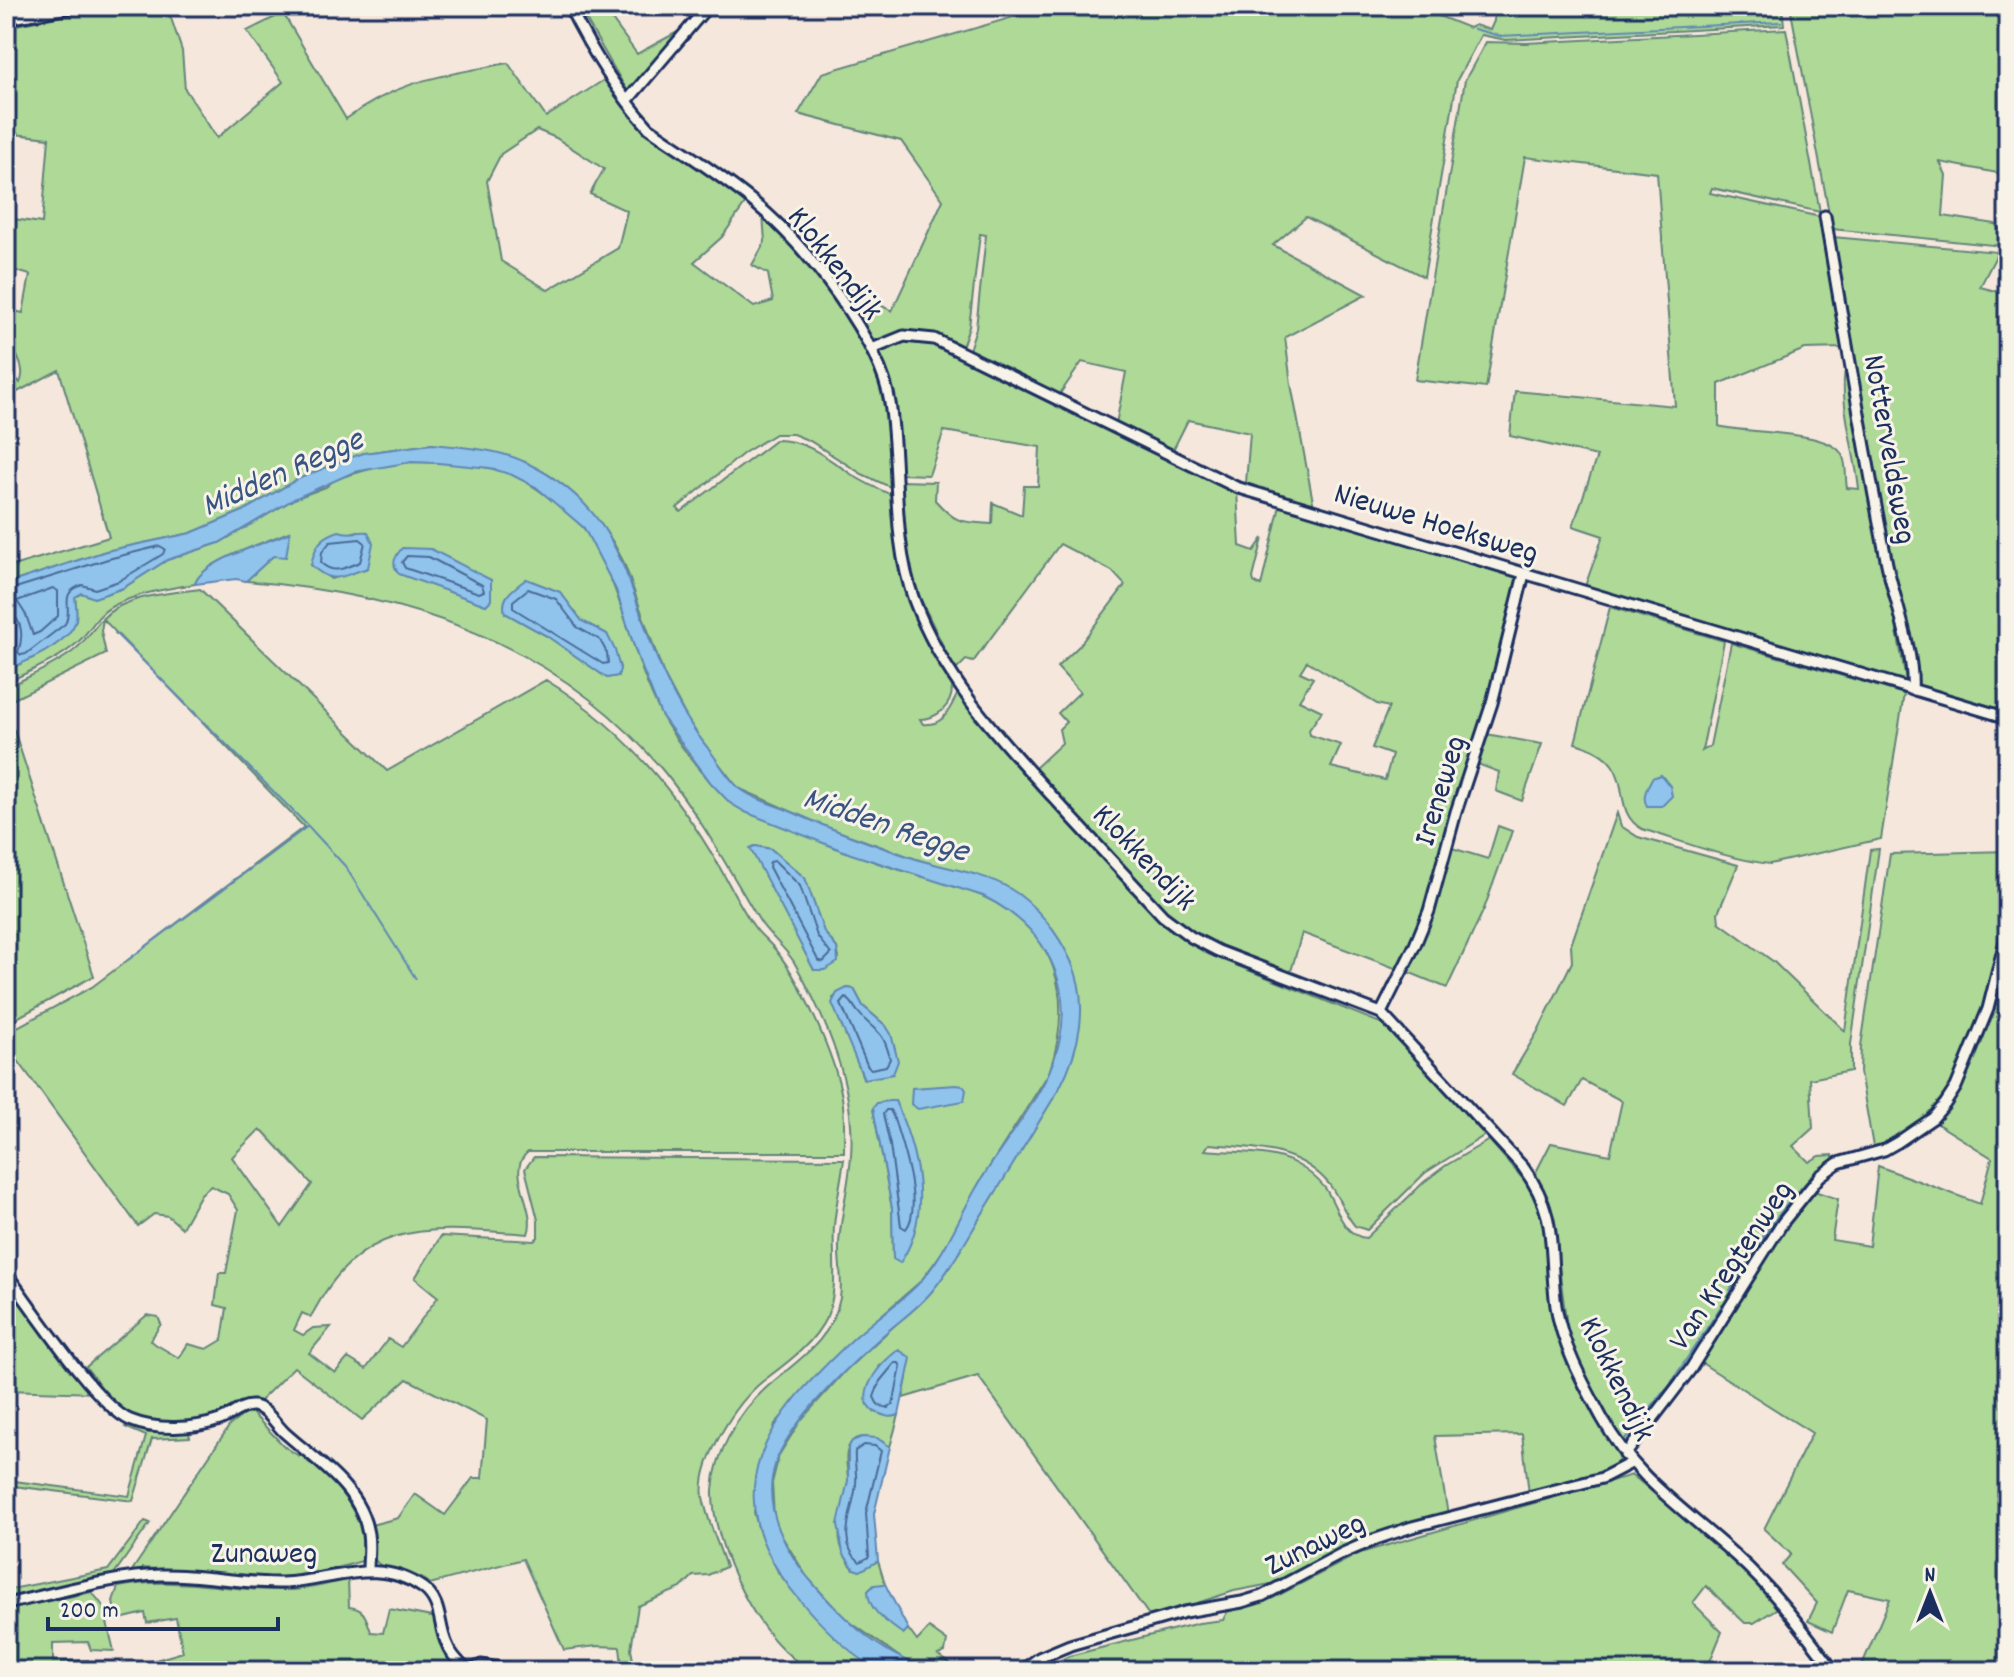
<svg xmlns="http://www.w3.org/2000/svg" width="2014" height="1677" viewBox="0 0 2014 1677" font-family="Dekko,sans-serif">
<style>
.green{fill:#aed997;stroke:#64847a;stroke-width:2;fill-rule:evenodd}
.water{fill:#90c4ed;stroke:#6188b4;stroke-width:2}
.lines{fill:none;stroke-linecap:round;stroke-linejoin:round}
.shore{stroke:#4a6b97;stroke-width:2}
.stream{stroke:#6188b4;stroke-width:2}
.minor-casing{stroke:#1b2f5e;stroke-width:15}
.minor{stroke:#f7f3e8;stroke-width:9}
.labels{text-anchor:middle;stroke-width:6;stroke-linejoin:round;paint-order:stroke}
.street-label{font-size:32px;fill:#1b2f5e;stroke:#f7f3e8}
.water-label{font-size:34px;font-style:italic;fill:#385482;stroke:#f7f3e8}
</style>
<rect width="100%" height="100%" fill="#f6e7dc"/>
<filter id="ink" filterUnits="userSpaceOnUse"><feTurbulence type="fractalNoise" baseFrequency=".0125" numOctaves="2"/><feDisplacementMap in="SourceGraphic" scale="16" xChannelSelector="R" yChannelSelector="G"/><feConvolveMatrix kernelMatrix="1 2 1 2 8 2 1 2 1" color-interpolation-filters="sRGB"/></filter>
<g filter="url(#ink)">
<!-- green -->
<path class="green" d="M114,6H167L182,51L185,89L217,138L283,82L247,31L283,13L346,119C402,78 443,76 508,63L546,117L607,78L636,119L747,201L722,237L694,262L754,307L773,301L768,274L752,265L765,242L763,215C817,267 872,333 887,408C892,434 891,461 892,488L862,474L810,441L793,434H775L744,453L677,508L681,512L776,440C807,440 827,458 851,474C864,483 878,489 892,495C892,533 897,569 911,605C920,628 931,650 944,672C947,677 952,682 952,688C952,706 937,719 920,719L923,724C944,726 949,710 958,693L975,719L1169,929L1208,954L1383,1024L1485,1135L1425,1173L1367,1230L1355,1226C1344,1213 1339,1197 1329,1184C1298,1147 1252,1148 1209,1144L1205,1150C1233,1153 1271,1150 1296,1164C1307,1170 1317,1178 1325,1188C1337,1205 1341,1235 1366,1238L1424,1182L1445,1166L1489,1140L1536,1194L1541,1210L1552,1300L1561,1342L1590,1406L1620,1458C1610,1478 1551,1488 1529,1494L1522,1434L1435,1436L1448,1515L1276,1583L1234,1591L1151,1618L978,1376L903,1398L907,1378L896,1352L879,1367L886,1416L899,1415L890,1447C880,1438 854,1430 848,1449C844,1458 848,1470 848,1480C847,1515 826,1537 854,1569L860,1571L878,1561L885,1584L874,1586L868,1591L903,1634L908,1629L917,1641L929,1628L947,1641L945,1652L938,1655L961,1671H939L904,1660L843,1617L807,1577L781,1535L774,1517L772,1483L779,1455L801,1420L846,1370L932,1291L947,1271L1059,1089L1073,966L1064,948L1037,912L1005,886L916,859L829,828L738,788L693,730L664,675L624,563L613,542L600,523L575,496L563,485L525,462L489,452L432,444L364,453L298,479L243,511L191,533L106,551L6,584V568L109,537L59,370L6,398V370L11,372L20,383C28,366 12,352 7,335C4,328 6,317 6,309L23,313L30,275L6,268V218L42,223L49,138L6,133V27ZM537,130L556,138L604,169L590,194L627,211L618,248L548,290L501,261L487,181L501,154Z
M578,6H602L637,54L683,29L629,94Z
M1051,6H1414L1469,28L1475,25L1490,30L1494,21V6H1782L1784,25L1506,40L1481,35L1457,80L1424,277L1306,217L1273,245L1366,295L1285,337L1291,384L1314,507L1246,483L1250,433L1188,420L1172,452L1116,424L1126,372L1082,362L1059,395L969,350L976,328L986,235L980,234L969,327L962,347C926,330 912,325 874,342L834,282L892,311L943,200L901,141L798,114L822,73Z
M1790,6H2008V175L1940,162L1946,175L1943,216L1995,224L2002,232V246L1832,229Z
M1786,29L1820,212L1712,188L1710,193L1816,216L1821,219L1844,348L1805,349L1719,384V426C1744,434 1834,429 1843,457C1847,467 1845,478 1847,488L1859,489C1856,456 1836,392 1847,363L1907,685L1584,589L1603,536L1573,526L1597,456L1510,436L1515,391L1675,406L1657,173L1525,157L1486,388L1415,380L1465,80L1486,42L1526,43Z
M1833,237L1998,252L1980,287L2008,294V715L1920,689L1889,544Z
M926,339L1237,490L1240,546L1254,551L1263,538L1253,578L1254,582L1261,586L1280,505L1517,578L1499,655L1430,898L1400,970L1302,933L1290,975C1246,958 1203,945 1167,913L1034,769L1062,743L1059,729L1066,722L1058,713L1080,692L1057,667L1079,646L1125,585L1112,571L1060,544L973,662L966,660L955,671L912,581L905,550L900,481L936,482L935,500C956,524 962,522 992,524L993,503L1022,515L1024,486H1038L1040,447L944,431L929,475L899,474L895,408L878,351L901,340ZM1307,661L1377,704L1389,707L1372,748L1392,755L1385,780L1331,767L1341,745L1310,735L1309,730L1322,711L1299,700L1313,678L1300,672Z
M411,462C445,463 481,462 513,475C530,483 544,493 558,505C567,513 578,520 585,530C623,585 630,655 661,714C674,739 707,781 728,800C741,812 766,818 783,824C814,837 846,852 878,863C913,875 949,882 982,896C1059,929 1074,999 1049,1073L978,1185L949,1243L921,1281L855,1338L775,1424L754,1512L759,1531L779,1574L850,1649L883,1671C868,1671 825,1675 812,1670C760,1648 711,1544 713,1490C715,1452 739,1412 767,1387C797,1360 832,1341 840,1298C843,1280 838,1261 839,1243C841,1214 849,1185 851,1156C856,1088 827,1020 794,962C784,946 768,935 759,920C729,870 702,819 665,773C559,643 408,594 246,581L273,556L289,532C267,542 201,561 195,584C166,589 137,593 111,607C95,616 90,632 77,643C57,661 29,671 6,683V670C26,662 67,644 75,623C78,615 76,605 75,597L82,593L94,598L123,588L167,560L219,543L294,499L326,487L335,479L384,465ZM358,531L368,568L331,579L311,565L347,534ZM461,566L491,580L486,605L400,574ZM526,579L560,592L582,621L607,634L620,667L618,676L607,678L547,636L505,613ZM755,846L771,849L805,878L824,932L837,948L839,958L814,970L751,848ZM847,988L854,989L863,1006L886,1026L895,1048L863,1078L833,998ZM895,1101L917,1171L893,1258L892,1208L873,1109Z
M200,589L387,771L546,680C615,722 669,783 710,851C725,875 737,901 753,925C759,935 770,942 777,952C802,983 835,1057 842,1097C845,1114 844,1133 844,1152H528C504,1171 538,1209 528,1234C430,1227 362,1216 311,1317L302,1313L294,1330L303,1335L313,1328L331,1327L309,1353L335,1373L348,1358L366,1369L388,1339L401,1347L438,1297L415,1278L441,1236L534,1241L538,1237V1220L525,1169L534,1157L844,1159C841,1181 836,1204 834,1226C832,1256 839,1288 827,1316C814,1344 787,1363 763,1381C736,1403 698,1461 703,1497C707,1520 719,1545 726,1567L708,1575L693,1576L681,1588L638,1606L631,1649L635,1671H576L622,1666L620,1647L597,1646L564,1650L523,1559L430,1584C416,1569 380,1574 374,1558C371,1548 372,1535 371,1525L398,1518L415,1494L445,1515L473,1478H482L487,1420L407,1379L362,1420L294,1367L259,1402L249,1401L211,1419L147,1423L143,1420L138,1422L117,1408L86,1367L147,1315L158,1317L161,1324L150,1341L179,1358L188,1344L207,1349L222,1340L227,1308L215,1305L219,1273H226L238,1210L228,1194L211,1186L201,1194L182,1228L168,1216L154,1214L138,1226L6,1044V1033L92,987L304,827L103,619L101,631L106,654L6,703V688C27,677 52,667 72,652C89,640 97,618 116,608C141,594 173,593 200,589ZM259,1130L263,1131L312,1184L282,1227L232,1157Z
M1610,607L1724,641L1702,751L1710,746L1731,643L1904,694L1881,839L1770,864C1727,859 1684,842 1642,829C1605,808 1644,762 1575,743Z
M6,725L14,730L94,976L6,1024Z
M1486,734L1542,744L1522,801L1496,791L1499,772L1477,764Z
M1617,813L1621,826L1638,837L1738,865L1718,913L1719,922L1774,962L1845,1031L1870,850L1879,849L1851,1044V1071L1810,1079L1813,1128L1793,1146L1809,1162L1819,1156L1833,1155V1161C1771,1212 1740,1291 1696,1356C1675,1387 1651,1415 1629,1445L1624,1446L1588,1380L1568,1335L1551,1206L1546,1194L1534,1176L1551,1143L1610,1155L1622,1101L1582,1080L1567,1106L1512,1074L1538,1031L1572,962L1571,945Z
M1498,826L1512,831L1484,909L1447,988L1408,972L1423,940L1452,848L1488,859Z
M2008,851C2008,869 2010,888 2008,906C2006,928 1997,951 1992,972C1974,1041 1950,1125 1873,1147L1860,1072L1861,1046L1890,854Z
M2008,952V1671H1866L1862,1665L1890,1599L1848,1590L1832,1632L1808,1621L1817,1603L1782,1565L1791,1554L1764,1529L1812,1433L1700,1362L1782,1227L1814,1191L1838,1199L1832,1240L1869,1246L1878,1166L1980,1204L1992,1158L1936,1123C1977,1077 1993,1011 2008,952Z
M6,1282L95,1393L6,1390Z
M245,1410H253V1414L285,1447L299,1456L302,1452L311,1458L308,1462C341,1482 371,1522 362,1561L319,1573L277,1578L143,1568L142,1571L131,1572L230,1425L246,1413Z
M127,1424L148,1433H189L190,1437L152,1439L133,1501L6,1485V1480L129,1496L146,1436L125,1427Z
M1632,1475L1729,1555L1779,1607L1754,1623H1745L1706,1586L1693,1603L1722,1632L1706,1671H1039L1069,1656L1199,1623L1223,1620L1227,1612L1273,1598L1360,1553Z
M145,1521L150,1523L111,1578L6,1600V1590L108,1570Z
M348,1579L349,1607C365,1608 366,1618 371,1632L383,1633L389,1609L437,1618L463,1671H131L142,1664L183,1652L176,1618L147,1623L145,1613L116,1620L113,1601L118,1587C174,1575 230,1592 287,1590C307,1590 328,1584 348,1579Z
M92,1592L103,1606L114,1651L91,1650L88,1642L53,1643V1662L88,1660L101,1671H6V1610Z"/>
<!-- water -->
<path class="water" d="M432,444C463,447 499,449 527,463C626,511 625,587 664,675C677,703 692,729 711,752C719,763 727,777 737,786C750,798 775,805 792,812C832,830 874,845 916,859C944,868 984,873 1009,888C1036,904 1058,933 1071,961C1090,1003 1080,1049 1059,1089C1033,1132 1006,1176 979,1219C965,1243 951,1268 933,1290C918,1309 896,1323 879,1339C847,1368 787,1424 775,1465C761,1509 787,1555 816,1587C849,1625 889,1661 939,1671C922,1671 901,1674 885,1671C860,1666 814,1618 798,1598C708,1489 769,1417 855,1337C876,1318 900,1303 919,1283C946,1254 958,1218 978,1185C1000,1147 1031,1112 1049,1072C1082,998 1053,931 983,896L851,854L745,812L730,803L711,783L661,715L637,655L616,590L584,528L536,487L512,475L490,468L438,463L411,462L354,472L294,499L219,543L167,560L123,588L94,598L82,593L75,597C76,606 78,615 75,623C67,644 26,662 6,670V649L15,640L8,617H6V584L106,551L191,533L243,511L298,479L346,459L364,453Z
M339,531C349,535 358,531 368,532L373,543L368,568C342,575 334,587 311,565C315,546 320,537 339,531Z
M290,532L286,557L273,556L246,581L236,579L195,584C201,561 267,543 290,532Z
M402,548L431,549L491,580V600L486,605L399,574C391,564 394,558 402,548Z
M526,579L560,592L582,621L607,634L615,650L620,669L618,676L607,678L547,636L505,613C500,596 514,589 526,579Z
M1661,775L1670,786L1672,796L1662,806H1647C1641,797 1648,786 1652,778Z
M755,846L771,849L805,878L824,932L837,948L838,962L825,970H814L750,848Z
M847,988L854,989L863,1006L886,1026L891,1034L898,1061L893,1074L864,1079L832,1003L837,993Z
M956,1085L963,1086L966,1090L964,1101L918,1109L911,1104L912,1088Z
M888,1101H895C918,1152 933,1214 900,1263L893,1259L892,1208L873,1108L877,1103Z
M899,1350L911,1358L899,1415C891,1418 888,1417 880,1414C847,1403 881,1360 899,1350Z
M862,1437L877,1438L890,1447L874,1514L878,1561L860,1571L854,1569L843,1553L838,1524L848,1481V1448L852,1441Z
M885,1584L908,1629L903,1634C888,1623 868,1611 868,1591L874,1585Z"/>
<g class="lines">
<!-- shore -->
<path class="shore" d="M360,539L365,543L360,562C345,568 334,575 321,563L322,552L330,542Z
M407,556L429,557L482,585L484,591L479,593L405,568L402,562Z
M53,588L58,591V616L40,632L33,635L26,615L17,601Z
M528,589L556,599L577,627L600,640L607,653L608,663L603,664L513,608V601Z
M6,591L108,559L160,546L165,549L163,554L119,581L95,589L82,585C57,594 74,607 65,624L26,654L21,655L18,652C23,639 24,616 6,613
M775,861L800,886L817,936L831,954L823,962L818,960L769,867L770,862Z
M846,998C852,1001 853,1006 858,1012C875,1034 883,1027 890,1059L886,1066L871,1069L868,1067L841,1004Z
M886,1110H890L893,1116C901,1142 924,1206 906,1229L901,1226L890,1145L883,1114Z
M895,1363H899L901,1367L893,1405L888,1408L878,1405L874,1397L880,1381Z
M864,1445L875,1446L881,1451L866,1513L869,1557L860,1562C835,1543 854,1509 856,1484C857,1473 854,1462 855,1451Z"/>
<!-- stream -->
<path class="stream" d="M1474,29L1500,36L1781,22
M115,633L307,825
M128,960L308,826L345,866L416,979
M1821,1168L1832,1159
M1730,1290C1756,1248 1780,1206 1816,1173
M1625,1439L1670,1384L1722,1305"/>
<defs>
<path id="minor" d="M569,6C591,50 616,91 649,128C685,153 724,177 757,205C805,244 881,342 890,403C900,468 891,537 914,600C943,678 997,736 1052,796C1089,836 1126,876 1163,916L1191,937L1218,951L1381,1013L1523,1167C1560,1218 1548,1249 1556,1306C1562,1345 1583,1383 1602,1418C1636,1480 1686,1510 1736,1556C1774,1590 1804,1631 1834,1671
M6,19L80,6
M627,101L708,6
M1825,216C1844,330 1864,445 1886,559C1893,597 1915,652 1912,690
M872,349L904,336L934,339L1236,487L2008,718
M1381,1013L1415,945L1429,911L1456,812L1492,703L1524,574
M6,1273C31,1306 97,1406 130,1420C156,1431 194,1429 220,1420C231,1416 241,1405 253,1406C267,1408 276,1425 285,1433C316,1461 361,1488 368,1534C370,1546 368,1559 368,1570
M1625,1455L1690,1370L1783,1222L1820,1176L1838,1163L1884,1150L1898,1142L1933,1118L1945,1104L1956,1087L1988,1009L2008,929
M6,1604C53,1594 115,1576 161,1575C201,1574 242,1584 282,1583C331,1582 377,1555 423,1588C442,1602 438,1623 446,1642C450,1654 459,1663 468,1671
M468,1671L481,1665L519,1671
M1021,1671L1039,1658L1070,1645L1185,1612L1242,1602L1262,1596L1341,1554L1376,1539L1412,1527L1602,1478L1631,1463"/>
</defs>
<!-- minor casing -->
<use href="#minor" class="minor-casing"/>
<!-- minor -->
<use href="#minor" class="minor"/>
</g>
</g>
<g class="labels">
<!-- street labels -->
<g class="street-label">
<text transform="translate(837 262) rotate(52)" y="11">Klokkendijk</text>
<text transform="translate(1892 449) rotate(80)" y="11">Notterveldsweg</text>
<text transform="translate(1437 521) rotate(17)" y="11">Nieuwe Hoeksweg</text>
<text transform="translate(1438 790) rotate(-73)" y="11">Ireneweg</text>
<text transform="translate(1146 856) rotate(46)" y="11">Klokkendijk</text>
<text transform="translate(1729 1264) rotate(-56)" y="11">Van Kregtenweg</text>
<text transform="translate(1619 1378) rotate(64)" y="11">Klokkendijk</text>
<text transform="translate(1314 1542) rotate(-26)" y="11">Zunaweg</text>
<text x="264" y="1562">Zunaweg</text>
</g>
<!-- water labels -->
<g class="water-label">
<text transform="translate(281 470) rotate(-24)" y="12">Midden Regge</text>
<text transform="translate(887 822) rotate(19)" y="12">Midden Regge</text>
</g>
</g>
<!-- margin -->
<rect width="2014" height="1677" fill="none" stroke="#f7f3e8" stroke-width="32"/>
<rect x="16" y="16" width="1982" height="1645" fill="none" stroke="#1b2f5e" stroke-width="3" filter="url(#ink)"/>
<!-- north arrow -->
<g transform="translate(1930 1593)" stroke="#f7f3e8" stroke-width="6" paint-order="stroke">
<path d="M0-6L14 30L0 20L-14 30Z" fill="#1b2f5e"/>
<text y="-12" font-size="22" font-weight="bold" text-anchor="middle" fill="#1b2f5e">N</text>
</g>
<!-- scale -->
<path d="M48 1617v12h230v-12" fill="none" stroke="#1b2f5e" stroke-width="4"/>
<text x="60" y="1617" font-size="24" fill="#1b2f5e" stroke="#f7f3e8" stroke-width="6" paint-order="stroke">200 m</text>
</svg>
